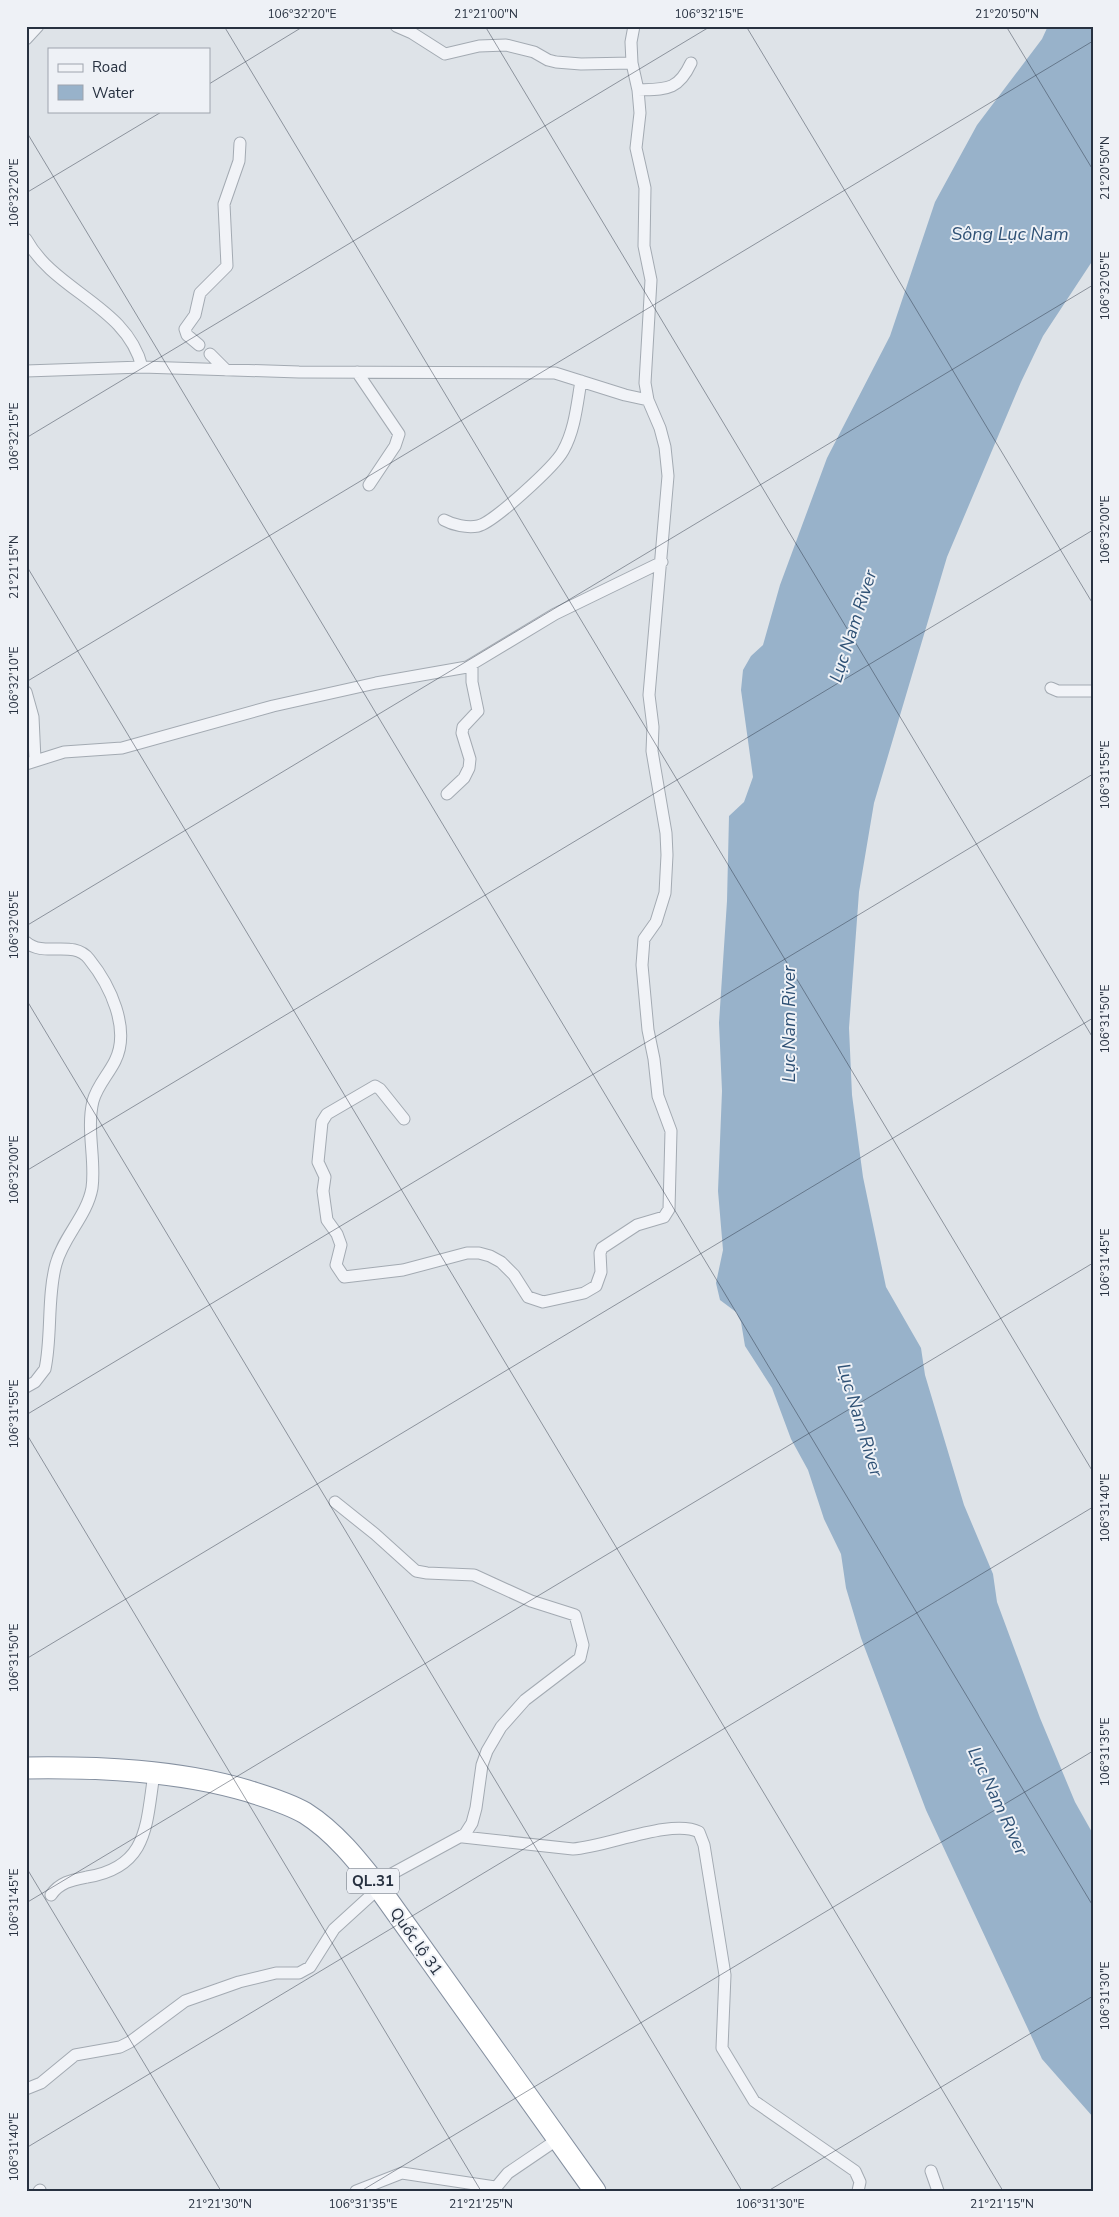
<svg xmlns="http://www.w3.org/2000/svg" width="1119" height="2217" viewBox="0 0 1119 2217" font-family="'Nunito Sans',sans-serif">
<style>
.water{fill:#98b2ca}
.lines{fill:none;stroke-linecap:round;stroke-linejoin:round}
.street-casing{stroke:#a3aab2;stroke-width:13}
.highway-casing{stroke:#8590a0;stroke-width:23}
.street{stroke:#f1f3f7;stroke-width:11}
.highway{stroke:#fff;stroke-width:21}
.ticks{fill:none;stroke:#273140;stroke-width:1;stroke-opacity:0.45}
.labels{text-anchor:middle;stroke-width:4;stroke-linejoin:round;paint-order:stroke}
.shield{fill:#eef1f6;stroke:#636b77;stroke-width:1}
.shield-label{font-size:15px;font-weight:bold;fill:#273140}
.street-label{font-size:16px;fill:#273140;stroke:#eef1f6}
.water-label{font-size:18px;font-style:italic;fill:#2f5175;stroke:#eef1f6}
.neatline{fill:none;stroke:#273140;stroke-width:2}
.ticks-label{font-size:12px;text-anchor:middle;fill:#273140}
</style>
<rect width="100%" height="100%" fill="#dee3e8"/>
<!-- water -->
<path class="water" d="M1048,26H1093V260L1043,336L1021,382L947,557L874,803L859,892L849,1028L852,1095L863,1177L886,1287L921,1348L925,1375L964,1505L993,1574L997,1602L1040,1718L1075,1802L1093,1834V2117L1042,2059L926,1810L861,1638L846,1588L841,1554L824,1519L808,1470L791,1439L772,1388L745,1346L741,1322L736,1312L720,1300L716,1283L723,1250L718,1191L722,1091L719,1023L727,901L729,816L744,802L753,777L741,690L743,670L751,656L763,645L780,585L827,458L890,336L935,202L977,125L1042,39Z"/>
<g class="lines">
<defs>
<path id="street" d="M396,26L412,33L445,54L479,46L506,45L534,52L548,60L556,62L581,64L632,63
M26,39L38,26
M638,90C666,89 678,91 691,63
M26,239C55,292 127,306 142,367
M199,345L187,335L185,329L195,315L200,293L227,266L224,204L239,161L240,143
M210,354L226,370
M26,371L142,367L299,372L555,373L625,395L648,400
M357,372L399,434L395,446L369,485
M444,520C453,525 467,528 478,526C493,523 555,466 563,451C575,430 577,404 581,381
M1051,688L1058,691H1093
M26,692L33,717L35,760
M26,764L64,752L122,748L273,706L376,683L467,667L555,614L662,562
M447,794L464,778L469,768L470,759L462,733L463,727L478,711L472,682V664
M26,942C44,958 73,939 89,959C110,985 131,1029 115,1061C108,1075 97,1086 93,1101C86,1130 96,1160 92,1188C87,1216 63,1237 56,1264C47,1296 52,1337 45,1369L35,1382L26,1387
M404,1119L380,1089L375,1086L327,1114L322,1122L318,1162L325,1177L323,1191L327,1220L337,1234L341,1245L336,1265L344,1277L403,1270L467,1253H479L490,1256L501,1262L514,1275L528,1297L543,1302L584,1293L596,1286L601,1272L600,1253L602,1248L637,1225L664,1217L669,1209L671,1131L658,1096L654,1059L648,1030L642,965L644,939L656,922L665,893L667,855L666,833L652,751L653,727L649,695L668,476L665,447L660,428L648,400L645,383L651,280L644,246L645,188L636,148L640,113L638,90L632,63L631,42L634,26
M335,1502L375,1534L416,1571L427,1573L474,1575L531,1601L575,1615L583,1645L580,1658L525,1700L501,1727L487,1751L482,1765L476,1808L472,1823L465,1834L375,1883
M463,1837L573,1849C606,1847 672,1818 699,1832L704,1845L725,1975L722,2048L754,2101L855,2171L860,2182L858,2191
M51,1895C60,1882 72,1880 87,1877C149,1867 146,1824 154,1774
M26,2089L41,2083L75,2055L120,2047L130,2042L185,2001L239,1982L276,1973H299L310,1967L334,1929L379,1888
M931,2171L938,2191
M39,2191L40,2190
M356,2191L402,2173L495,2187
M493,2191L508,2173L558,2139"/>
<path id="highway" d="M26,1768C100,1767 177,1770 248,1791C267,1797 288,1803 305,1813C335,1832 357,1860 379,1888L595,2191"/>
</defs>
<!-- street casing -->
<use href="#street" class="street-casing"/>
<!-- highway casing -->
<use href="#highway" class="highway-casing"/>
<!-- street -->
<use href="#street" class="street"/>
<!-- highway -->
<use href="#highway" class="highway"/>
</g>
<!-- ticks -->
<path class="ticks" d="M224,26L1093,1472M485,26L1093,1038M746,26L1093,604M1006,26L1093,170M209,84L304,26M26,131L1093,1906M26,193L163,111M26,438L711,26M26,565L1003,2191M26,682L1093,41M26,926L1093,285M26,999L742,2191M26,1171L1093,530M26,1415L1093,774M26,1433L481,2191M26,1659L1093,1018M26,1867L221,2191M26,1903L1093,1263M26,2148L1093,1507M361,2191L1093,1751M768,2191L1093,1996"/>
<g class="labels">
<!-- shield labels -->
<rect class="shield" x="347" y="1868.5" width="52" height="25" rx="4"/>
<g class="shield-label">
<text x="373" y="1886">QL.31</text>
</g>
<!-- street labels -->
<g class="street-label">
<text transform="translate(417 1941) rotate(55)" y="6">Quốc lộ 31</text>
</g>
<!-- water labels -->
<g class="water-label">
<text x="1010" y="240">Sông Lục Nam</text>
<text transform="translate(853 626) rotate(-72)" y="6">Lục Nam River</text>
<text transform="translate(789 1024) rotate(-90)" y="6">Lục Nam River</text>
<text transform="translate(860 1420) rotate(73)" y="6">Lục Nam River</text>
<text transform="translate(998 1801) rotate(65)" y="6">Lục Nam River</text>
</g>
</g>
<!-- border -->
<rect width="1119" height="2217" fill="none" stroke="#eef1f6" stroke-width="55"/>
<!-- legend -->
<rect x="48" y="48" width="162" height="65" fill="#eef1f6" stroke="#9ea4ad"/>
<rect x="58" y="64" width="25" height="8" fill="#f1f3f7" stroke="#9ea4ad"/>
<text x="92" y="72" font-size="15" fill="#273140">Road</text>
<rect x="58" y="85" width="25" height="15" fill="#98b2ca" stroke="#9ea4ad"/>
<text x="92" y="98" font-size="15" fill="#273140">Water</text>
<rect x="28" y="28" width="1064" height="2162" class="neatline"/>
<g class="ticks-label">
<text x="302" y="18">106°32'20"E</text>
<text x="486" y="18">21°21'00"N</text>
<text x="709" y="18">106°32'15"E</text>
<text x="1007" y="18">21°20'50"N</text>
<text transform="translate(1105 168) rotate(-90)" y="4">21°20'50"N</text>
<text transform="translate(14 193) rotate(-90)" y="4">106°32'20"E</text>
<text transform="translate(1105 286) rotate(-90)" y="4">106°32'05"E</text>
<text transform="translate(14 437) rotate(-90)" y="4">106°32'15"E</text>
<text transform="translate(1105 530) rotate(-90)" y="4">106°32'00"E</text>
<text transform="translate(14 567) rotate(-90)" y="4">21°21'15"N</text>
<text transform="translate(14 681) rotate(-90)" y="4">106°32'10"E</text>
<text transform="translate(1105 775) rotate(-90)" y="4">106°31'55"E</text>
<text transform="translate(14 925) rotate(-90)" y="4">106°32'05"E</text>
<text transform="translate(1105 1019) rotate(-90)" y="4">106°31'50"E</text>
<text transform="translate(14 1170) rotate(-90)" y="4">106°32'00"E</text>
<text transform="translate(1105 1263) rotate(-90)" y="4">106°31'45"E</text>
<text transform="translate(14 1414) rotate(-90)" y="4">106°31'55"E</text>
<text transform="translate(1105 1508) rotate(-90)" y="4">106°31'40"E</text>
<text transform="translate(14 1658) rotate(-90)" y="4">106°31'50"E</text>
<text transform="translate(1105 1752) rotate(-90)" y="4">106°31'35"E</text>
<text transform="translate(14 1903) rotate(-90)" y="4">106°31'45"E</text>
<text transform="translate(1105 1996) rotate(-90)" y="4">106°31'30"E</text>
<text transform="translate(14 2147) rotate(-90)" y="4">106°31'40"E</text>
<text x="220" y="2208">21°21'30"N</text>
<text x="363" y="2208">106°31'35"E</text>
<text x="481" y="2208">21°21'25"N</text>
<text x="770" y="2208">106°31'30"E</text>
<text x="1002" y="2208">21°21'15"N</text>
</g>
</svg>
